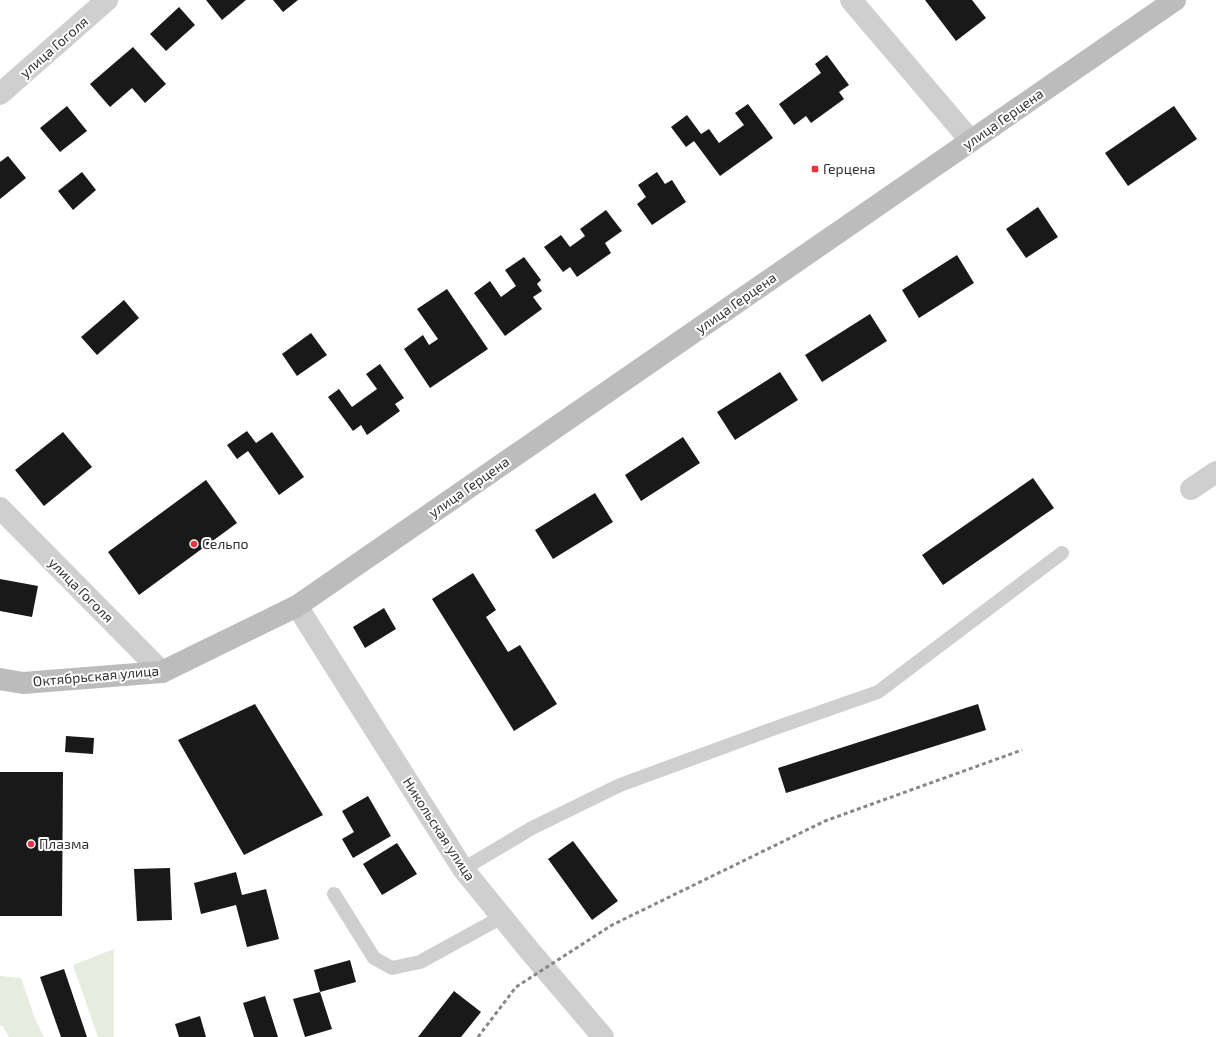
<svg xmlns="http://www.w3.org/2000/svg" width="1216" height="1037" viewBox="0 0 1216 1037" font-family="'Exo 2',sans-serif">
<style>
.green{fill:#e6ecde}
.building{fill:#191919}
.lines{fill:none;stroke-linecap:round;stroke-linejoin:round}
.service{stroke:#cfcfcf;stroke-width:14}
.minor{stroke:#cfcfcf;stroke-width:22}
.secondary{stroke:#bcbcbc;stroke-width:22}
.rail{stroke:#878787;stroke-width:3;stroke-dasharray:4 3;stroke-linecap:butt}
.poi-dot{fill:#ec3243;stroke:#fff;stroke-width:1.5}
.labels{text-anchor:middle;stroke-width:4;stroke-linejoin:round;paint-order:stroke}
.street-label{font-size:14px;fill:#323232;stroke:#fff}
.poi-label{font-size:14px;fill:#323232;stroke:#fff;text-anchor:start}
</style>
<rect width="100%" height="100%" fill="#fff"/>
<!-- green -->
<path class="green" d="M114,949V1037H98L73,965Z
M0,976L21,978L35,1019L44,1037H9L3,1026H0Z"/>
<!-- building -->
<path class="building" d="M206,0H246L222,20Z
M273,0H298L283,12Z
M925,0H972L986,18L956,41Z
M179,7L195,25L166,51L150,34Z
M133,47L166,84L145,103L132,88L110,107L90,84Z
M827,55L849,85L839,92L844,99L811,123L806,116L794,125L779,104L821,73L815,64Z
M748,104L773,138L720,176L694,141L686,147L671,127L687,115L701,134L709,129L719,143L744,125L735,113Z
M67,106L87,131L60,152L40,128Z
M1174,106L1197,139L1128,186L1105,153Z
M8,156L26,178L0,199V162Z
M82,172L96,190L73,210L58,191Z
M657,172L665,184L672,180L686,202L652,225L637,204L646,197L638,185Z
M1038,207L1058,237L1026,258L1006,229Z
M606,210L622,231L605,243L611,253L577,277L570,267L563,272L544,247L561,235L570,247L585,236L580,229Z
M957,255L974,283L919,318L902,290Z
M524,257L541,280L537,284L542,291L533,297L542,309L505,336L474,293L490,281L501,297L516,286L505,270Z
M447,289L488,349L430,388L404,349L423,335L429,345L438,339L417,309Z
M124,300L139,318L97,355L81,337Z
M870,314L887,341L822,382L805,355Z
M311,333L327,355L297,376L282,354Z
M380,364L404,398L395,404L400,411L367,435L361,425L353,431L328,397L339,389L352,407L377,389L366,374Z
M780,372L798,400L735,440L717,412Z
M247,431L256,443L272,432L304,477L279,495L248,451L237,459L227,445Z
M63,432L92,467L44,506L15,470Z
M683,437L700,463L641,501L625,475Z
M1033,478L1054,508L943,585L922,555Z
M206,480L237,523L139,595L108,552Z
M595,493L613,522L553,559L535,530Z
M473,573L496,610L486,617L508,652L520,645L557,704L514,731L432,599Z
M0,579L38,586L32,617L0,611Z
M384,608L396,629L365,648L353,627Z
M255,704L323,815L244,855L178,740Z
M978,704L986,730L786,793L778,768Z
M66,736L94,738L93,754L65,752Z
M0,772H63L62,916H0Z
M368,796L391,836L353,858L342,839L354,832L342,811Z
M573,841L618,901L592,920L548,859Z
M397,843L417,874L382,895L363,864Z
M170,868L172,920L137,921L134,869Z
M236,872L242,895L266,889L279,939L247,947L236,905L201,914L194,883Z
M350,960L356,982L320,992L314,970Z
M64,969L87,1037H61L40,977Z
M454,991L481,1012L461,1037H418Z
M320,992L332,1029L305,1037L293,999Z
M265,996L278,1037H254L243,1003Z
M200,1016L206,1037H179L175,1024Z"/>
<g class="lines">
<!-- service -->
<path class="service" d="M463,869L532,828L620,785L778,727L878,692L1062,553
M334,894L374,958L392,968L420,962L502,917"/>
<!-- minor -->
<path class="minor" d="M851,0L971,141
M0,94L107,0
M1191,489L1216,472
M0,508L162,672
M297,606L463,869L529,950L603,1037"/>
<!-- secondary -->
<path class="secondary" d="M0,679L23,683L162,672L297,606L1175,0"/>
<!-- rail -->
<path class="rail" d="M478,1037L516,987L612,925L825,821L1022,750"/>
</g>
<!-- markers -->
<g class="poi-dot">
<rect x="811" y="165" width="8" height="8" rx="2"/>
<circle cx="194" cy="544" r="4"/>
<circle cx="31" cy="844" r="4"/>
</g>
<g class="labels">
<!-- street labels -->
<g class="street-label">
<text transform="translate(54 47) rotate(-41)" y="5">улица Гоголя</text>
<text transform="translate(1003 119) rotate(-35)" y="5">улица Герцена</text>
<text transform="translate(736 303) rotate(-35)" y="5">улица Герцена</text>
<text transform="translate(469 487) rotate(-35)" y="5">улица Герцена</text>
<text transform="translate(81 590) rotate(45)" y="5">улица Гоголя</text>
<text transform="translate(96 676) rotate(-5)" y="5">Октябрьская улица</text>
<text transform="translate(439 829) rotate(57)" y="5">Никольская улица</text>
</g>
<!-- poi labels -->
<g class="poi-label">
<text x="823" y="174">Герцена</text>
<text x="202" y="549">Сельпо</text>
<text x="39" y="849">Плазма</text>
</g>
</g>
</svg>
